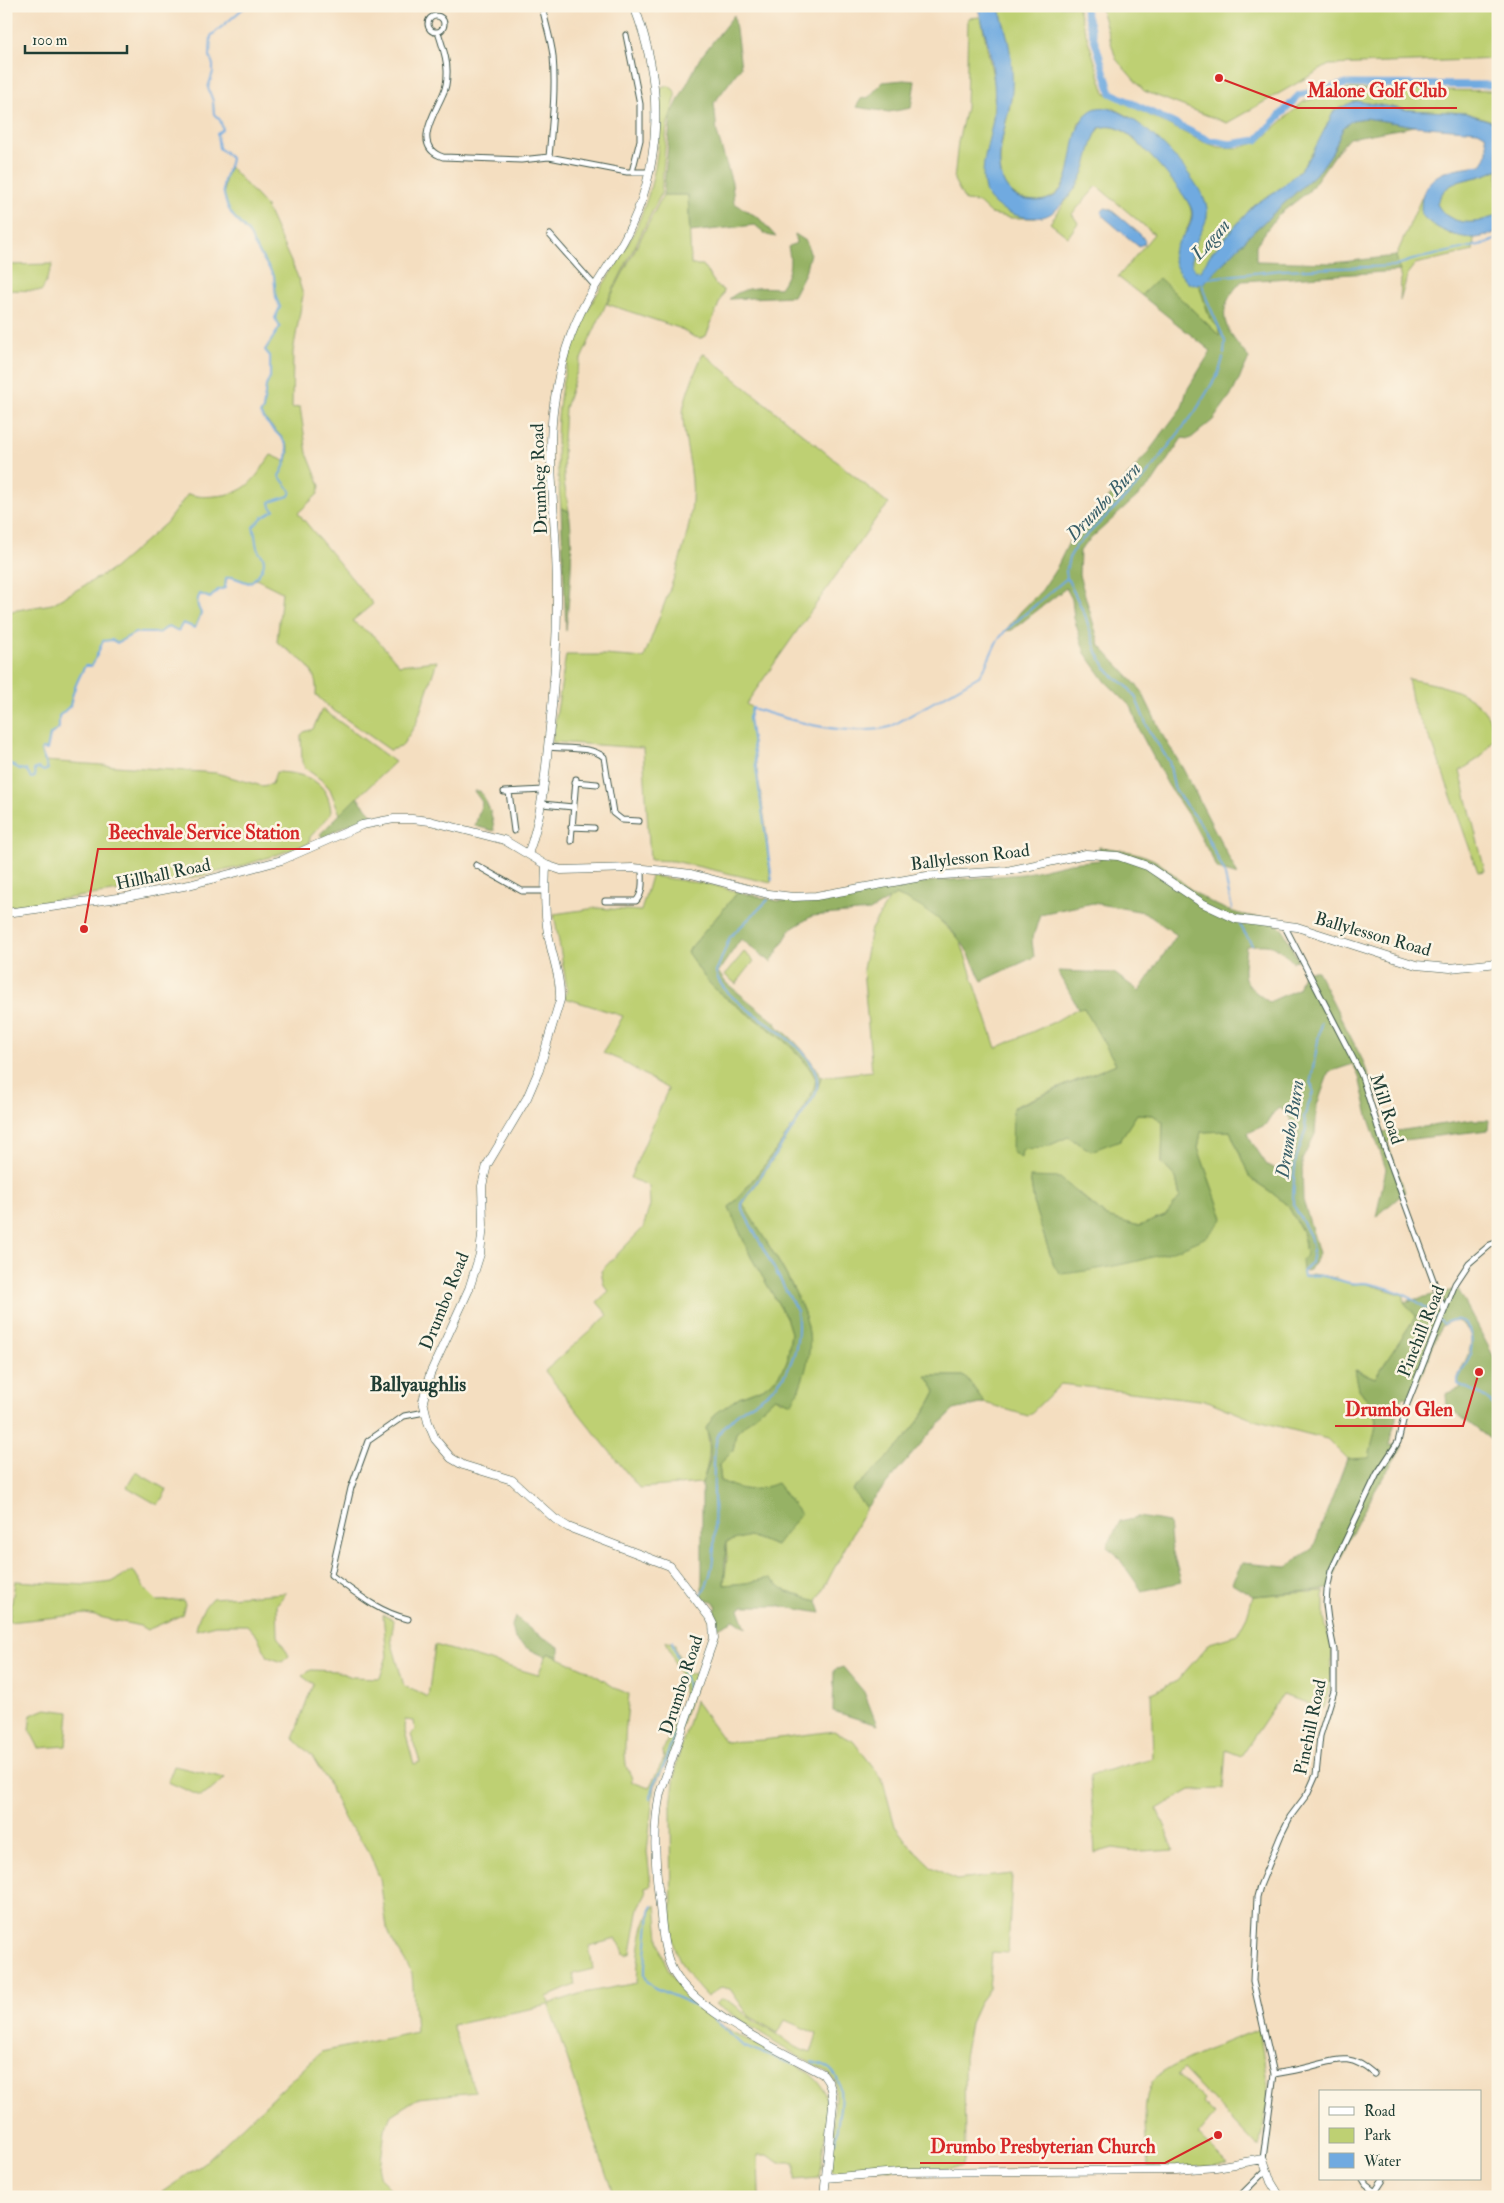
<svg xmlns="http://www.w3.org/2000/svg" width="1504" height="2203" viewBox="0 0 1504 2203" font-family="'IM FELL Double Pica',serif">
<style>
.green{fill:#bed073;stroke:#6e8654;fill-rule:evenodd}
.forest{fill:#96b265;stroke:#5a784c;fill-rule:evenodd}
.water{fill:#70aae0;stroke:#48748a}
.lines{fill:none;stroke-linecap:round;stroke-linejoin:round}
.stream{stroke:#70aae0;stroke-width:2}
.canal{stroke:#70aae0;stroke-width:7}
.street-casing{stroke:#3f5549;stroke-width:7}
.secondary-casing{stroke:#3f5549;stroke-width:9}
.street{stroke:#fff;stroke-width:5}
.secondary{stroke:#fff;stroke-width:8}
.labels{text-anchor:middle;stroke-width:5;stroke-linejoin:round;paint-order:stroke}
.street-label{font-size:18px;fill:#1f3d34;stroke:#fcf5e5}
.water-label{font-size:19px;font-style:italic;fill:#375e68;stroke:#fcf5e5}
.quarter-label{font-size:20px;font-weight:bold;fill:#1f3d34;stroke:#fcf5e5}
.leader{fill:none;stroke:#d62828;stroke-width:2}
.callout-dot{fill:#d62828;stroke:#fcf5e5;stroke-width:2}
.callout-label{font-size:19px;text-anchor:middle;font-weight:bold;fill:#d62828;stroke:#fcf5e5;stroke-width:5;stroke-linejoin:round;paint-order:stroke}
</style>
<rect width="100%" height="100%" fill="#fcf5e5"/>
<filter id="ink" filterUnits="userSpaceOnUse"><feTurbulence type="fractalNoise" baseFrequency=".02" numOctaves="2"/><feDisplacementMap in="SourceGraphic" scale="10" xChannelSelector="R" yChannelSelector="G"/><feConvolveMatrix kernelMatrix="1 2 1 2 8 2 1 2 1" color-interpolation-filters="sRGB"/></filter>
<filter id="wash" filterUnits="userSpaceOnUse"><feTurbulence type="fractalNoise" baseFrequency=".0096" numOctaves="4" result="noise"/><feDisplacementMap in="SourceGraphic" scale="20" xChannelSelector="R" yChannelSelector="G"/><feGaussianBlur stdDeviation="1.12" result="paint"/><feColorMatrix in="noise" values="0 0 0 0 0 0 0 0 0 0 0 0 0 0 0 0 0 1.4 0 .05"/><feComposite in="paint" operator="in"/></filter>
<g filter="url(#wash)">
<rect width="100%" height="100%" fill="#f4dec0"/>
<!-- green -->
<path class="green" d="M998,6H1077L1105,93L1201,141L1218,147L1239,148L1259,142L1303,102L1327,94L1351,89L1498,91V126L1496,122L1466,113L1408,110L1356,101L1346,105L1301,169L1282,187L1254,205L1210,255L1202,270L1196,271L1192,266V251L1207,217L1170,152L1130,117L1113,108L1079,122C1074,146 1073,186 1050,198C1041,203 1029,201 1020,198C980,180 1012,118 1012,88C1012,60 1008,33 998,6Z
M1100,6H1498V59L1329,65L1227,123L1144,91L1116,59Z
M981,17L995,87L992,130L985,163L1013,214L1036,218H1011L991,214L978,202L965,201L954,180L958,142L966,108L968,18Z
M663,86H669L674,90L676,96L667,127L661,194L606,304L581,359L565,408L563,441L564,482L569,511L561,508C554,441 554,385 582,322C594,295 614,271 628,244C654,195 662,146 660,90Z
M1108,126C1113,127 1119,128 1123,131C1139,141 1188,193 1191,210C1194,224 1179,240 1173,252L1197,285L1199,284L1210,319L1218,327L1221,337L1160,279L1141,295L1118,277L1154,234L1097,186L1072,214L1078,223L1068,237L1050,223L1076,187L1092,140L1100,128Z
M230,167L265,205L297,275L303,295L293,352L292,408L300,407L307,453L320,486L318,494L298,513L373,604L352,621L375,637L399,665L437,661L416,724L401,747L390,750L330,708L316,695C319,666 297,658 277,642L282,592L256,579L249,583L232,577L227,578L225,588L218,590L210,598L200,594C196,601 197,606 201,613L195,628L183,623L178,631L169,626L159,633H135L117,643L111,640L103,641L93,664L91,666H85C77,681 73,690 70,706L59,716V728L50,735L47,750L43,749L41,751L44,761L216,773L262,786L272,784L276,772C304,773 330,780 331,814L310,837L309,844L236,868L148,887L6,907V612L52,604L113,569L166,523L188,494C198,497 205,497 215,496C247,494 254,480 271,455L287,462C287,459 289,453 289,450C287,439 267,423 260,414L263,410L266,386L270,377V356L265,350L280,327L275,318L280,307L276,298L274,276L253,243C251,234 243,228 237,221C223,205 220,186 230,167Z
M1498,169V214C1478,226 1449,227 1437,204C1446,174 1476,183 1498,169Z
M1423,194L1421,214L1450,234L1474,238L1473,251L1415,264L1408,273L1400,301L1401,280L1396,256Z
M663,195H688L691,265H703L716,285L724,291L706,336L701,338L694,337L679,328L607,304Z
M53,264L42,291L6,290V265Z
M703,353L889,504L877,517L746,704L752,708L749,718L766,829L771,883L674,861L650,860L643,748L552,742L566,655H604L644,658C660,612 689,550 692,501C695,470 683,443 683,414C683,399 697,368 703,353Z
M1408,679C1436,684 1470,689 1487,715C1491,720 1493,730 1495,737L1481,757L1460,771L1485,871L1478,872L1433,745L1414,709Z
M322,709L395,762L340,814L330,789L324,782L305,768L302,762L301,735L304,732L313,729Z
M651,876L713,885L738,892L687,952C696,964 704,979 715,989C748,1018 795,1039 816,1079C815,1105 749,1186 729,1208L751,1257L786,1317L791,1333L787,1362L777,1377L763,1388L739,1397L706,1428C712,1449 709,1463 702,1483L639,1488L545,1371L608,1315L597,1302L609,1291L604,1285L601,1271L643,1228L650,1205L649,1186L630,1178L668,1089L620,1060L603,1053L623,1016L565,998L567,988L554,914L596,908L641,911Z
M896,895L913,902L933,914L960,940L996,1048L1054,1022L1078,1008H1084L1116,1064L1013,1107L1022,1150L1048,1146L1068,1137L1120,1140L1137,1114L1153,1115L1163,1122L1162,1163L1176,1178L1180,1198L1165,1216L1139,1226L1107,1217L1079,1193L1030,1177L1035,1209L1054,1266L1223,1218L1198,1148L1201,1132L1230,1131L1250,1178L1271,1192L1288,1206L1303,1233L1306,1255L1302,1269L1304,1277L1312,1274L1336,1278L1351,1284L1364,1283L1404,1295V1302L1416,1316L1375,1378L1356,1370L1359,1389L1375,1410L1377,1421L1369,1459H1347L1327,1439L1254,1420L1208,1401L1061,1384L1028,1416L985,1403L965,1376H927L936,1391C917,1430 885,1463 852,1490L866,1508L817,1601L787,1592L770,1578L746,1583L724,1585L727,1558L726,1542L749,1536L776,1546L758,1490L738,1489L721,1481L719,1465L733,1451L736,1433L775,1396L781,1401L799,1390C804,1372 811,1353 809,1334C806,1298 762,1235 742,1204L815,1096L821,1077L872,1071L863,969L871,929L890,898Z
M744,952L754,961L736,984L725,975Z
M136,1472L167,1490L158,1505L127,1487Z
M133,1570L145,1589L157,1601L183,1600L185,1604L182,1615L147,1630L140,1626L86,1614L9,1622L15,1581L87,1585L112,1582Z
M1324,1591V1619L1332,1649L1331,1683L1324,1708L1282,1695L1241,1756L1226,1750L1223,1789L1190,1790L1157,1809L1174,1850L1143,1852L1113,1848L1095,1853L1090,1775L1153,1758L1151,1693L1177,1681L1210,1643L1237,1635L1247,1616L1253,1596Z
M286,1593L277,1604L278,1636L289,1656L282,1662L268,1657L257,1636L247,1625H215L196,1630C198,1616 203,1608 212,1598Z
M383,1615L394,1620L391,1640L404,1686L428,1697L435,1645L538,1675L547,1653L587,1670L617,1689L629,1694C627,1717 623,1741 626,1764C627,1772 632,1773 632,1782L649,1788L664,1759L663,1751L684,1698L682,1681L666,1641L675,1644L676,1651L688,1674L700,1673L669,1758L654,1786L647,1852L651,1885L645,1887L646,1894L639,1907L631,1953L626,1955L624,1954L622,1947L616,1939L589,1946L593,1969L573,1974L575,1985L547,1997L549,2004L583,1993L637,1983C638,1962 639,1920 656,1905C658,1923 658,1946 665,1962C678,1992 707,2017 736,2034C758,2046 815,2067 824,2091C832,2112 821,2154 819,2178L795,2180V2163H779L768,2155H758L759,2194L761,2197H614L549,2005L452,2025L475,2092L418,2098L391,2115L385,2129L379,2177L399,2197H155L203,2164L321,2052L416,2032L412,1973L392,1940L387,1928L380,1879L370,1855L358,1835L345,1821L328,1782L312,1756L293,1738L313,1684L302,1676L311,1670L336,1671L352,1677L380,1678L387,1656ZM405,1720L414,1721L415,1730L411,1735L420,1762L414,1764L404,1728Z
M695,1701L725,1742L763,1740L834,1731L853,1741L882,1778L895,1826L909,1845L932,1867L956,1880L1012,1874L1008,1953L992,1952L989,1989L980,2001L970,2023L964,2057L965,2157L962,2168L861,2169L835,2173L830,2167L836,2082L828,2072L799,2057L715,2004L722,1999C736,2002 739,2011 750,2018C757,2024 766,2027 774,2032C787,2040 795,2049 811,2053L817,2034L785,2020L778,2033L749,2016L730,1989L721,1987L707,1997C688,1977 678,1963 672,1936L671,1805L677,1761Z
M46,1709L69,1712L66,1746L39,1748L29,1729L31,1715Z
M174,1766L225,1778L210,1791L200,1796L168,1782Z
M1259,2029L1268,2087V2101L1259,2148L1183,2069L1177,2075L1204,2100L1202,2103L1214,2115L1198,2134L1228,2164L1192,2168L1148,2167C1147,2141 1140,2106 1152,2082C1160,2067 1240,2037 1259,2029Z"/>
<!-- forest -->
<path class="forest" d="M734,15L741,67L714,103L717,133L732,183L734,203L759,218L776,237L767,235L755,225L690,232L688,195H663L671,115L700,58Z
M904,80L915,81L911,108L889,112L856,107L861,99L869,97L883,82Z
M1366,118L1415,126L1349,138L1334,155L1309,191L1277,216L1256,245V261L1333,263L1396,256L1400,271L1242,281C1212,312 1225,330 1249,358L1233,392L1213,420L1190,439L1182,438L1152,483L1086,543L1080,551L1079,575L1100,646L1141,690L1163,736L1182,767L1238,875L1218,869L1192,821L1168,785L1140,732L1132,708L1106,682L1085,653L1074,618L1072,599L1066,588L1012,630L1005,631L1022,610L1042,590L1056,569L1071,538L1083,520L1106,501L1146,455L1182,407L1187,390L1211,351L1141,295L1159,278L1220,336L1218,327L1210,319L1199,284L1205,282L1253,232L1320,170L1332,153L1343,128L1352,120Z
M795,234L806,241L810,253L805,273L793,296L729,299C744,286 762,287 780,288C790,274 792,263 788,247L796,243Z
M561,508L569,511C575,550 569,592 566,631Z
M474,791H480C488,804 493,815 494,831L475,826L482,802Z
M357,797L373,816L344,826L323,838L320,834Z
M1099,847C1117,849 1145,853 1159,863C1170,870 1179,880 1189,888C1214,907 1241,918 1271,918L1283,930L1298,960L1293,962C1276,945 1271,943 1246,946C1243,979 1239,981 1269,1002L1298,989L1304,971H1317L1363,1061L1372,1086L1383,1133L1472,1120H1489L1488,1130L1387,1142L1405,1192L1376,1217L1386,1169L1368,1116L1359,1077L1353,1064L1329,1072L1317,1105L1315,1134L1302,1160L1303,1200L1319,1253L1310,1270L1303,1272L1302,1259L1306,1255L1303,1233L1288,1206L1271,1192L1250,1178L1230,1131L1201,1132L1198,1148L1223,1218C1218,1224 1211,1234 1204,1238C1168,1257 1102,1270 1061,1274L1054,1266L1035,1209L1030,1177L1060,1178L1107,1217L1139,1226L1165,1216L1180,1197L1176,1178L1162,1163L1163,1122L1153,1115L1137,1114L1120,1140L1091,1151L1068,1137L1048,1146L1022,1150L1021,1158L1012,1152L1013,1108L1116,1064L1084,1008H1078L1058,971L1114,973L1139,991L1177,935L1144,912L1093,903L1040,914L1032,941L1034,957L982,981C975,968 969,951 959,939C943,919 920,905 896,895L870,911L812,916L791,929L771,962L741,939L718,972L726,983L776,1023C779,1030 784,1031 789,1036C802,1048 813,1062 821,1077L815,1096L743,1204C762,1236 805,1297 809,1333C812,1356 803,1383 792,1403L775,1397L736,1433L733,1451L719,1465L721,1481C744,1492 754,1492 777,1483L800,1514L776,1546L749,1536L726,1542L724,1585L746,1583L770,1578L787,1592L817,1601L821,1613L779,1606H743L739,1609L746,1628L734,1620L718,1628L712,1614L717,1607L713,1601L702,1599V1483L710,1460V1440L706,1428L715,1414L739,1397L763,1388L777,1377L787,1362L791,1333L786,1317L751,1257L729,1208C749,1186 815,1105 816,1079C795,1038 748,1018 715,989C704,979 696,964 687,952L738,892L778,901H810L927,882L1023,874L1070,863L1100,860ZM1279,1108L1286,1112L1298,1132L1295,1150L1287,1175L1267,1165L1251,1141L1248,1133L1265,1125L1274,1112Z
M1458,1289L1498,1365V1450L1495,1443L1447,1406L1446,1394L1461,1388C1458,1384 1457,1382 1458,1378C1463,1362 1482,1339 1462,1324C1460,1322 1455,1320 1451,1321C1448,1322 1446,1325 1441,1326L1412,1398L1402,1397L1389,1445L1403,1446C1376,1487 1342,1543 1330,1589L1253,1596L1232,1583L1242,1563L1287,1567L1313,1548L1347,1459L1369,1458L1377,1421L1375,1410L1359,1389L1355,1370L1375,1378L1416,1316L1404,1302Z
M926,1376H965L985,1403L954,1410L932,1431L866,1508L852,1490C884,1463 918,1430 936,1391Z
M1138,1517L1169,1522L1171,1545L1181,1582L1142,1591L1116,1554L1107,1547L1120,1521Z
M515,1616L530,1629L559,1647V1657L548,1653L546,1657L527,1648L515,1639L512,1626Z
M843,1667L864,1692L877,1725L833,1711L834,1670Z"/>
<!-- water -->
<path class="water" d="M977,6H998C1008,33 1014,62 1012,91C1010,119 984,173 1014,195C1020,200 1028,200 1036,201C1085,202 1060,128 1092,110C1123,92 1202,178 1207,208C1210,222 1196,237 1193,250C1191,255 1192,261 1192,265L1196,271L1201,270L1210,255L1254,205L1282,187L1301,169L1312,154L1334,111L1346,105L1356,101L1408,110L1466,113L1496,123L1498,126V169C1476,183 1446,174 1437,204C1449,227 1478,226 1498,214V232C1490,234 1482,238 1474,238C1456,238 1432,228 1421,214C1421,208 1421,199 1423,194C1432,169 1458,168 1481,165C1489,156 1488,146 1485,135L1478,131L1415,126L1366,118L1352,120L1343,128L1332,153L1320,170L1253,232L1205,282L1197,285L1188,283C1151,243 1195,242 1192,211C1190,197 1136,137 1122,130C1115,126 1107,126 1099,128C1088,146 1089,169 1076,187C1069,197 1060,208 1050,214C1031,225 991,211 985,190C978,165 992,136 994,111C997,76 988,39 977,6Z
M1105,208L1110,209L1141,235L1145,241L1144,244L1138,246L1104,217L1101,212Z"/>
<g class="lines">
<!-- stream -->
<path class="stream" d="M1207,278L1282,270L1394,266L1412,260L1488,243L1498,238
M1201,281L1207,300L1225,341L1224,354
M1223,358L1219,372L1195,412L1140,483L1076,546L1069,558L1066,571L1067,578L1085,615L1097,652L1105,667L1114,677L1125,684L1135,696L1149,731L1169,761L1174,787L1181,799L1199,821L1224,871L1232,909
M6,761L19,769L26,770L31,778L35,777L34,770L38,768L44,771L48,769L41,751L43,749L47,750L50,735L59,728V716L70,706C73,690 77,681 85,666H91L93,664L103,641L112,640L117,643L135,633H159L169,626L178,631L183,623L195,628L201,613C197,606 196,601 200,594L210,598L218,590L225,588L226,578L232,577L249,583C257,578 267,566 263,557C261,554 259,553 258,550C255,544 256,534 253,527L263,517L274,510L271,507L270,502L289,496L291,491L279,476C300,441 279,441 260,414L263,410L266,386L270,377V356L265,350L280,327L275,318L280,307L276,298L274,276L253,243C251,230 236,223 230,211C227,206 224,195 223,189C222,178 230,169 231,158L219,148L217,134L223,129L220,120L214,114L213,101L208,88L213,72V65L210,56L211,36L246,6
M772,880L749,718L752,708C795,722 845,737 890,727L979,676L985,667L996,643L1005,631L1067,578
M1240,925L1252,945
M1321,1023L1311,1080L1313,1092L1304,1117L1306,1129L1296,1159L1294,1176L1293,1204L1310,1236L1313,1250L1311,1263L1303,1272L1304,1277C1319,1272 1335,1280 1350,1283C1355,1284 1360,1283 1365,1283C1385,1286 1408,1294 1423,1306C1431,1312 1436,1319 1444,1324C1464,1311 1474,1332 1471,1350C1470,1360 1462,1370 1458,1379V1384L1482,1395L1498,1409
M700,1595C726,1567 707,1478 717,1438C719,1431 726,1425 731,1420C741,1408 756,1403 768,1393C793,1373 801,1342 797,1311L742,1209V1204L815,1095C835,1043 722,1012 716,972L730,937L768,900
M651,1798C651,1779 663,1774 666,1759C671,1739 685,1716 687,1693C689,1675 674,1659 672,1641
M653,1905L650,1911L645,1966V1976L648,1982L655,1988L692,2004L710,2015L744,2047L793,2064
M812,2062C854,2068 838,2113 835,2142"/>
<!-- canal -->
<path class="canal" d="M1084,6L1111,93L1208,140L1230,144L1257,140L1299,95L1346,84L1498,85"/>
</g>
</g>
<g filter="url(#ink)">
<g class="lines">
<defs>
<path id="street" d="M542,6C545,22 551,39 553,56C556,90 552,123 549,157
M428 24a8 8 0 1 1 16 0a8 8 0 1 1-16 0Z
M438,32C442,45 448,60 447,74C447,81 446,88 443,94C435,113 411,147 443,157L521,160L549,157L627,172H650
M626,35L640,104V140L632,172
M550,235L595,286
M548,747C564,749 591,746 604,757L613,813L622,820L639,821
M575,782L597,784
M504,792L544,790
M509,792L514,831
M542,804L573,807
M571,827L594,828
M571,841L576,779
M476,865L522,891H545
M605,901H636C644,893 642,879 642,869
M1284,925L1361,1074L1383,1143L1444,1310
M408,1619C378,1612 356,1593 331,1575L351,1488L368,1441L404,1416L425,1412
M1274,2074C1286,2072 1298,2070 1309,2067C1338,2060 1349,2052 1374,2074
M1263,2159L1274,2074L1253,1981L1257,1897L1260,1886L1281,1835L1290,1817L1308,1793L1316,1775L1320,1736L1334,1691V1650L1328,1620L1326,1604L1327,1590L1331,1571L1377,1474L1398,1442L1407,1404L1455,1284L1469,1263L1490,1245L1498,1242
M1363,2179L1366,2184L1375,2191L1374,2197
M6,2191L14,2197
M1375,2191L1383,2179
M1239,2197L1266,2170"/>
<path id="secondary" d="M528,854C542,816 545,777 549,737C556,673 559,617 556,553C554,503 547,453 554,404C559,368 570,331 587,300C599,279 613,260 624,240C664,166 664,83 634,6
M546,865C545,891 544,918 550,943C554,962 561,980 560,1000L539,1070L527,1098L487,1165L482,1186L483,1225L480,1254L469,1289L430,1374L423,1401L428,1422L435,1439L451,1458L463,1465L512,1480L555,1519L568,1527L670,1566L710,1618L713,1624L714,1638L660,1793C653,1828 655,1862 659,1898C662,1921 662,1948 672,1969C691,2010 783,2052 823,2074C831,2084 832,2091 833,2104L824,2197
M6,913L126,897L189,885L282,860L362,825L394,819H412L430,821L504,840L546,865L561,870L633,868L666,871L691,874L768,894L793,897L816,896L927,876L1007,871L1086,854L1118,856L1147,866L1202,903L1236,919L1297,927L1416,965L1450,968L1498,963
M825,2178L898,2172L1176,2170L1216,2167L1263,2159L1271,2182L1280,2197"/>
</defs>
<!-- street casing -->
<use href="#street" class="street-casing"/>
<!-- secondary casing -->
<use href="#secondary" class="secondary-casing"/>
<!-- street -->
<use href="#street" class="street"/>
<!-- secondary -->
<use href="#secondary" class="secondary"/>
</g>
</g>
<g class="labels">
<!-- street labels -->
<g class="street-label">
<text transform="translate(539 479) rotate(-92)" y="6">Drumbeg Road</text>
<text transform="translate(970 857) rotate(-7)" y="6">Ballylesson Road</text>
<text transform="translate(163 874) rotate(-12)" y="6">Hillhall Road</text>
<text transform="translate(1373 934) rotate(16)" y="6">Ballylesson Road</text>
<text transform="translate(1387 1109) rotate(72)" y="6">Mill Road</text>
<text transform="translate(444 1301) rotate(-68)" y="6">Drumbo Road</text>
<text transform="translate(1421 1331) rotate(-68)" y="6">Pinehill Road</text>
<text transform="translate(681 1685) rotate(-72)" y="6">Drumbo Road</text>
<text transform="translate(1310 1727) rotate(-78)" y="6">Pinehill Road</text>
</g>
<!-- water labels -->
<g class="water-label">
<text transform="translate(1210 239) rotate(-48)" y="7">Lagan</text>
<text transform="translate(1103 501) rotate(-47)" y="7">Drumbo Burn</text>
<text transform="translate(1289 1129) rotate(-81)" y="7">Drumbo Burn</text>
</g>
<!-- quarter labels -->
<g class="quarter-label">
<text x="418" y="1391">Ballyaughlis</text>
</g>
</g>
<!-- callouts -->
<path class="leader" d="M1219 78L1298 108H1457M84 929L98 849H310M1479 1372L1463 1426H1335M1218 2135L1165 2163H920"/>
<g class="callout-dot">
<circle cx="1219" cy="78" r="5"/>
<circle cx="84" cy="929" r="5"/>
<circle cx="1479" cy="1372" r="5"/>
<circle cx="1218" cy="2135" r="5"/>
</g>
<g class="callout-label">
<text x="1377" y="97">Malone Golf Club</text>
<text x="204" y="839">Beechvale Service Station</text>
<text x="1399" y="1416">Drumbo Glen</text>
<text x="1043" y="2153">Drumbo Presbyterian Church</text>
</g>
<!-- margin -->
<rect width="1504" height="2203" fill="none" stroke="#fcf5e5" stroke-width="25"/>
<!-- legend -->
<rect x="1319" y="2090" width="162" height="90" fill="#fcf5e5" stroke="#a4ab9e"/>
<rect x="1329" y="2107" width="25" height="8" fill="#ffffff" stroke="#a4ab9e"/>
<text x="1364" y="2116" font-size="15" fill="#1f3d34">Road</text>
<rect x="1329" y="2128" width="25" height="15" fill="#bed073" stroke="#a4ab9e"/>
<text x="1364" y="2140" font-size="15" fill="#1f3d34">Park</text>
<rect x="1329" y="2153" width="25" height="15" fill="#70aae0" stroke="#a4ab9e"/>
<text x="1364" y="2166" font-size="15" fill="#1f3d34">Water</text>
<!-- scale -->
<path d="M25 45v8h102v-8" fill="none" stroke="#1f3d34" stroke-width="2.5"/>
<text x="32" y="45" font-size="15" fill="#1f3d34" stroke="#fcf5e5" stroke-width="4" paint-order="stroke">100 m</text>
</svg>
